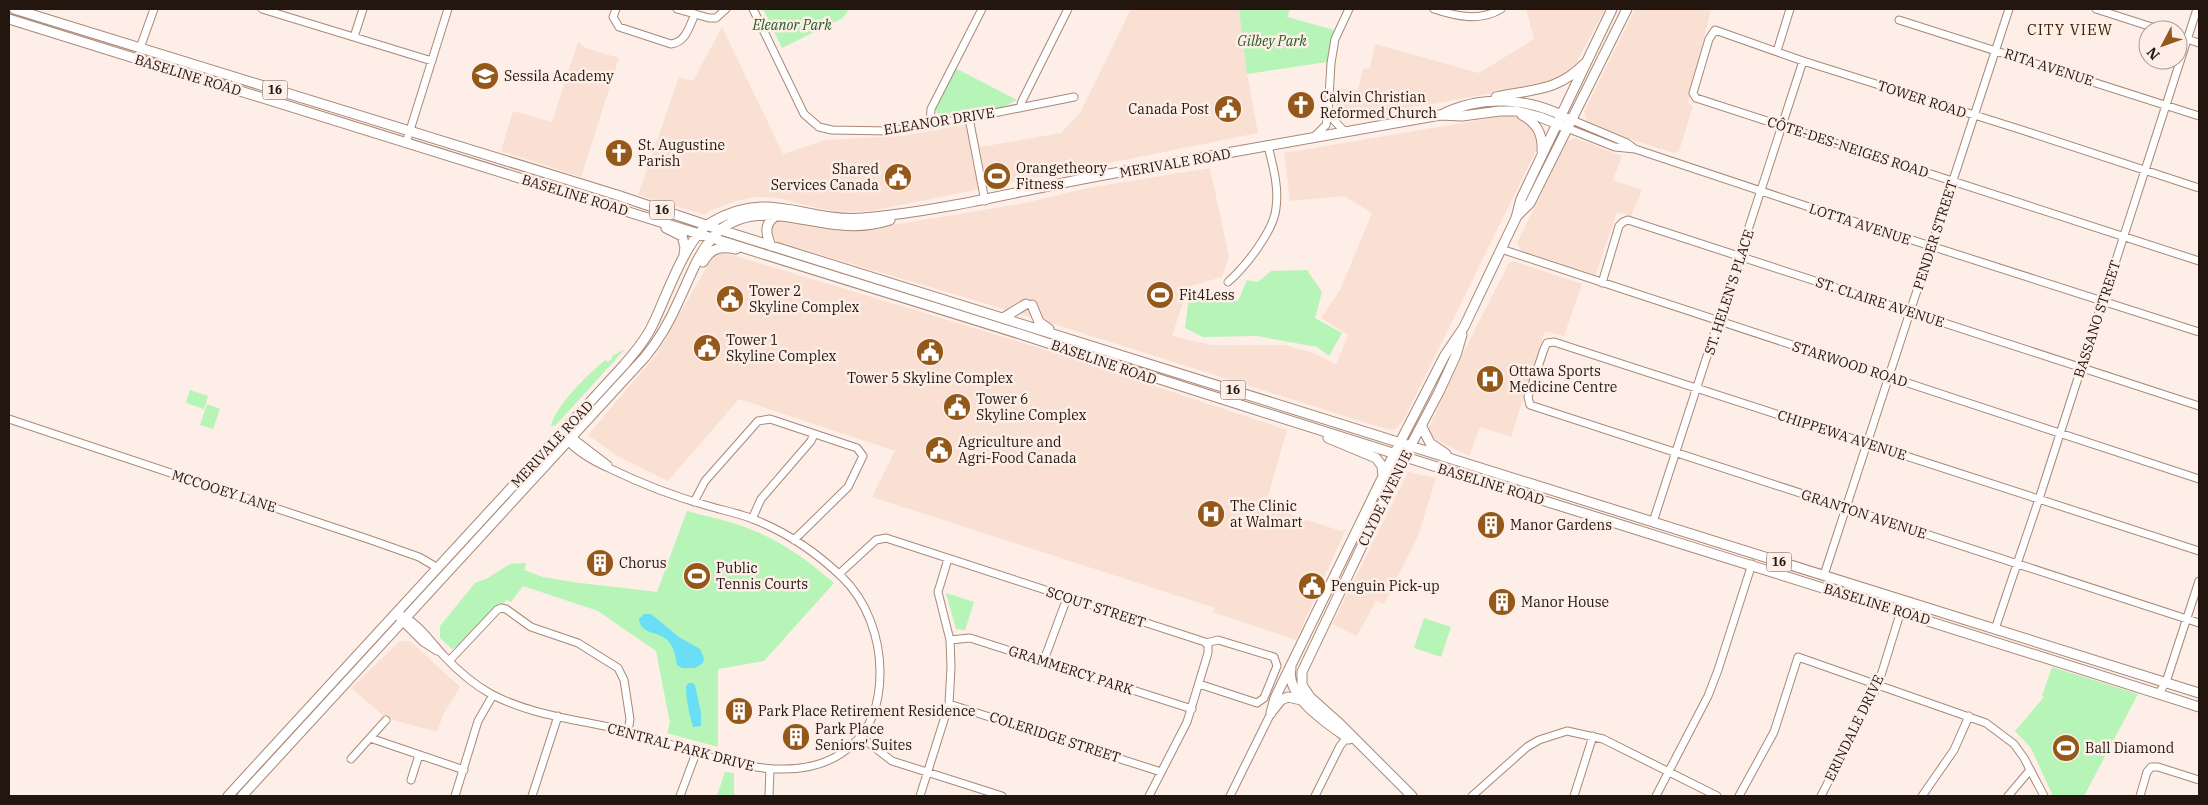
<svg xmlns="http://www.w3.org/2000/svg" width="2208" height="805" viewBox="0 0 2208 805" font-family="'IBM Plex Serif',serif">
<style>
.built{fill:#fae0d2}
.green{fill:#b6f4b7}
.water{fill:#6adef6}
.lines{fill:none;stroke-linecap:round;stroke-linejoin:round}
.minor-casing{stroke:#a98877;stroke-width:9}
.major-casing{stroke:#a98877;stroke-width:11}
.minor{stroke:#fff;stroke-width:7}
.major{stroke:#fff;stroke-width:9}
.labels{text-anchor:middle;stroke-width:5;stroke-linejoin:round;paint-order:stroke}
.shield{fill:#fdeee7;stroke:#645750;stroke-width:1}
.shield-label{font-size:12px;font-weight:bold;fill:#22160f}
.park-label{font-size:14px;font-style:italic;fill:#1d5d23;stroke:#fdeee7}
.street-label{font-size:14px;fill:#22160f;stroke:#fdeee7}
.poi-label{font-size:14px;fill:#22160f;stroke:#fdeee7;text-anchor:start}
.neighbourhood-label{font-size:15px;letter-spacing:1px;fill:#3f2205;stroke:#fdeee7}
</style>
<rect width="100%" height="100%" fill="#fdeee7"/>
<!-- built -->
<path class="built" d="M1131,9H1239L1247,74L1258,133L871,211L836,212L777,198L757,197L739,200L709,211L705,215L638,195L679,77L693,81L722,27L783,154L825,140L902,136L975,123L980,147L1061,133L1080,113Z
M1526,9H1605L1576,63L1566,74L1553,82L1343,120L1337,119L1334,88L1358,90L1363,69L1370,68L1375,44L1479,73L1534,39Z
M1635,9H1711L1688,103L1693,106L1679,151L1674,153L1636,141L1588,122L1584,112Z
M578,42L586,48L619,58L581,177L501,151L513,111L552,122Z
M1504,116H1513L1525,121L1534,130L1538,142L1534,155L1403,421L1395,429L1389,430L1044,321L772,240L770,227L778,220L842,230L868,229L1025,203L1087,188L1210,168L1229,257L1222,277L1188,287L1172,336L1211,345H1284L1314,353L1336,364L1348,335L1321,318L1340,290L1372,213L1344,196L1290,201L1284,153Z
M1576,138L1622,156L1613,180L1642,190L1631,216L1617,212L1594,279L1521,251L1517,243L1568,140Z
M722,252L1040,348L1287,430L1265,506L1341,531L1346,529L1296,640L1213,612L1215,608L872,497L895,451L739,399L668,481L617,456L588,435L656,355L709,263L715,254Z
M1513,261L1582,284L1564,336L1545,331L1511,437L1480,427L1469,456L1435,439L1430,434L1429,427L1468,343L1509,263Z
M1408,472L1436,478L1418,536L1384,604L1376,601L1357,636L1332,624Z
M400,641H410L460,687L443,715L437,732L386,718L351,688Z"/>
<!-- green -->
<path class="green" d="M763,9H849L843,18L782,48Z
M1239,9H1290L1287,17L1334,30L1327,62L1247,74Z
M955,68L1017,100L1002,107L941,117L937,113L935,106Z
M1307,270L1322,292L1315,318L1342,333L1329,356L1317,347L1257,336L1203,337L1185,328L1189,297L1207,291L1238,301L1247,280L1258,282L1271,271Z
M625,349L556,425L551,426C554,408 590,371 606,360L608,362L612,359V356Z
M190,390L208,396L204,409L186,403Z
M207,404L220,409L213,429L200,425Z
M687,511C704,516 722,519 739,525C775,537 806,558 834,583L764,661L718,669V747L667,733L670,723L656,651L598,611L523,586L511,602L506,600L503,604L495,606L458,646L452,649L440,638V626L475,583L486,579L510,564L526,563L524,570L543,577L572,582L657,592Z
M946,593L974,602L965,630L956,629Z
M1424,618L1451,627L1441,657L1414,648Z
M2052,667L2138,694L2084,796H2053L2031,748L2015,731L2044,697L2042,696Z
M725,772L734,773V796H717Z"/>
<!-- water -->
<path class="water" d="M644,614H651L679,637L700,649L704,658L703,663L695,668H682L677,665C675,657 675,649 669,642C661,631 640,635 639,619Z
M689,683H693L695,685L701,713V726L693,727C689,713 686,700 686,686Z"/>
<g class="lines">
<defs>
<path id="minor" d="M262,9L432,61
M616,9L613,17L619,27L671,44C686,42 689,27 695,14
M677,9L709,18H716L726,9
M753,9L804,114L819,127L832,130L889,131L969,118L1074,97
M1434,9C1455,16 1480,22 1501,9
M2096,9L2161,30
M1899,20L2199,116
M2178,36L2199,43
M354,37L363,9
M140,48L154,9
M1777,51L1790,9
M1020,108L1022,101L1068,9
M1328,114L1345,132
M969,118L985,201
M1572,120L1627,143L1635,149L1806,206L2199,332
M930,124L931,109L982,9
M1567,128L1615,147L1635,149
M1313,138L1326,125L1328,114L1331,63L1335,39L1349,9
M406,143L448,9
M2199,188L2022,130L1803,61L1715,30L1709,39L1693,93L1696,98L2199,261
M1501,249L2199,479
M1228,282C1245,267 1274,231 1276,208C1279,187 1273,166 1268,146
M1602,283L1619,226L1623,222L1628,220L2199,406
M9,419L368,539L419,557L438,568
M569,435L608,465
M694,502L705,481L758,421L770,419L857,448L863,456L848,487L794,540
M752,519L761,499L811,441L814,434
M1653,522L1803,61
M2199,551L1554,342L1547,343L1544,349L1528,397L1530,405L2199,623
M839,574L876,540L886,538L1205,642L1208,646V653L1187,722L1149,796
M1824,575L2009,9
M396,613C418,621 429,640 444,656C458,671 473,684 491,694C532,716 582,720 627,731C691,748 794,799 852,745C873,727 880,700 880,672C880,638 867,601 842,577C817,553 786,532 753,519C738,513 721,510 705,505C673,496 642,484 611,469C595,462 577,452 566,439
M400,619L423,642L437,651
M1995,629L2039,499L2197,9
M950,640L970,638L1192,709
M1044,660L1067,598
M449,661L497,610L501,608L506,609L531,627L578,643L618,668L624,680L630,719L628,732
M1199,684L1257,703L1264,698L1277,666L1274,657L1218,640L1206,643
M2159,693L2166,682L2199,581
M949,704L1161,772
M861,737L892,761L1002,796
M370,738L464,770
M351,759L386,720
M411,780L419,755
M455,796L478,721L493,695
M532,796L558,716
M680,796L696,753
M769,796L770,769
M920,796L949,704L951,667L950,640L938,592L948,559
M1230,796L1271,713
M1315,796L1340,746L1349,735
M1472,796L1527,747L1539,740L1567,731L1603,739L1717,796
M1574,796L1593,736
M1656,796L1708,696L1718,670L1752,564
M1739,796L1774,732L1798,657L1986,723L2014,744L2024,758L2044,796
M1821,796L1878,685L1904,601
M1922,796L1954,750L1969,716
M2008,796L2030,770
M2140,796L2147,772L2151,767H2158L2199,780"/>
<path id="major" d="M14,9L617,195L721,230L2199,693
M9,19L1020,334C1412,462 1807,581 2199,707
M1496,97C1531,89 1557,92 1584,64
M1441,115C1480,95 1528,97 1567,118
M1522,115C1537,123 1543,134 1542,151
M1516,217L1530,203L1627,9
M666,228L682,236L685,247L684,254
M771,246C765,232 764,223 778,214
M703,262C711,248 720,246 736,249
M1032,305L1039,322L1049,329
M1003,318L1026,304
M1422,427L1430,443L1446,454
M1328,438L1376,458L1382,466L1383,476
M1291,668C1285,697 1328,724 1349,739
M1273,710L1281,700L1288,697L1301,700
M1271,713L1275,698L1390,462L1445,355L1464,327L1516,218L1521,199L1612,9
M228,796L624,365C635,352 646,339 653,324C666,298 686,236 712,222C771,188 805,223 863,218C943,211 1019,191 1098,176C1212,155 1326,136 1440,115L1462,116L1500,111H1516L1540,117L1567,128
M242,796L645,357C660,339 671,319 680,298C690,277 697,256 712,238C747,198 798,222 841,225C858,227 874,225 890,220
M1412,796L1338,722L1310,697L1302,685V672L1400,466L1439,392L1456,355L1462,335"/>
</defs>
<!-- minor casing -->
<use href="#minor" class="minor-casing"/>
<!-- major casing -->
<use href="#major" class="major-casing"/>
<!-- minor -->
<use href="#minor" class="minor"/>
<!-- major -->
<use href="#major" class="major"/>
</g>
<!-- icons -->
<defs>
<symbol id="school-disc" viewBox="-11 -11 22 22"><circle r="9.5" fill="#95581b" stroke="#fdeee7"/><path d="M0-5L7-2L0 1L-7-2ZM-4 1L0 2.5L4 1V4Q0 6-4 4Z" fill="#fff"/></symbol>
<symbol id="church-disc" viewBox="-11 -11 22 22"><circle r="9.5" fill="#95581b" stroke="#fdeee7"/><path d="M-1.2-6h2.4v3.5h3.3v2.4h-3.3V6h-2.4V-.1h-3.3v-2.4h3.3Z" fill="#fff"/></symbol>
<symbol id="civic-disc" viewBox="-11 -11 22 22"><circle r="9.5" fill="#95581b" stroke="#fdeee7"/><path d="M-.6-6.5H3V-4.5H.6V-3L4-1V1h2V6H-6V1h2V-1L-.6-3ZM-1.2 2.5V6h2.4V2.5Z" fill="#fff"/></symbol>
<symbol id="stadium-disc" viewBox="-11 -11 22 22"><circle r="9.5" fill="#95581b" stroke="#fdeee7"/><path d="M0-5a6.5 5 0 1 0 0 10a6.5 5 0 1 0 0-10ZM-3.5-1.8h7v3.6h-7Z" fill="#fff"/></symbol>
<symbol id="hospital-disc" viewBox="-11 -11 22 22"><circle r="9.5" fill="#95581b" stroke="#fdeee7"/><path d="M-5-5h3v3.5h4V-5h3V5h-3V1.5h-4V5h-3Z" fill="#fff"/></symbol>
<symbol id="building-disc" viewBox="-11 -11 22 22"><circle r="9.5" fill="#95581b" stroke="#fdeee7"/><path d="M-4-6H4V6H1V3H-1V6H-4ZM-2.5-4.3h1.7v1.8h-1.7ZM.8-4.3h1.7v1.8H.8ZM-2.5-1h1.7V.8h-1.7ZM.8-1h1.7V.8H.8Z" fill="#fff"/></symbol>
</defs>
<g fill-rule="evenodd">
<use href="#school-disc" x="469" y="60" width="32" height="32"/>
<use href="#church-disc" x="1285" y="89" width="32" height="32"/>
<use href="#civic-disc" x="1212" y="93" width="32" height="32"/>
<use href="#church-disc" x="603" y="137" width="32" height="32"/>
<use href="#stadium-disc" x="981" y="160" width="32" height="32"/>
<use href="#civic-disc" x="882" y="161" width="32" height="32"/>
<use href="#stadium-disc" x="1144" y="279" width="32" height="32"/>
<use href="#civic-disc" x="714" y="283" width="32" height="32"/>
<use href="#civic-disc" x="691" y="332" width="32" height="32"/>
<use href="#civic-disc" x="914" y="336" width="32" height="32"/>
<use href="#hospital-disc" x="1474" y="363" width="32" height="32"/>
<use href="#civic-disc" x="941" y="391" width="32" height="32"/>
<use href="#civic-disc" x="923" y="434" width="32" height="32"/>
<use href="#hospital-disc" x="1195" y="498" width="32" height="32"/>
<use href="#building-disc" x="1475" y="509" width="32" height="32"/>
<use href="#building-disc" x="584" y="547" width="32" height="32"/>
<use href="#stadium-disc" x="681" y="560" width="32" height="32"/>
<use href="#civic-disc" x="1296" y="570" width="32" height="32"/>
<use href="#building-disc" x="1486" y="586" width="32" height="32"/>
<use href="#building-disc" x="723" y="695" width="32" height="32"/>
<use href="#building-disc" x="780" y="721" width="32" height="32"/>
<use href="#stadium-disc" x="2050" y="732" width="32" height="32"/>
</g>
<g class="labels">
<!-- shield labels -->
<g class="shield">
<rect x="262.5" y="80.5" width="25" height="19" rx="4"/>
<rect x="649.5" y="200.5" width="25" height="19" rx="4"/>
<rect x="1220.5" y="380.5" width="25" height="19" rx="4"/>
<rect x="1766.5" y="552.5" width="25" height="19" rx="4"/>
</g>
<g class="shield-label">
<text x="275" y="94">16</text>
<text x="662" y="214">16</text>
<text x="1233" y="394">16</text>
<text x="1779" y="566">16</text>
</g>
<!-- park labels -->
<g class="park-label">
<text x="792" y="30">Eleanor Park</text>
<text x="1272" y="46">Gilbey Park</text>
</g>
<!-- street labels -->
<g class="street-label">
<text transform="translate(2049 67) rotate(18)" y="5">RITA AVENUE</text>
<text transform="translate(188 75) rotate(17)" y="5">BASELINE ROAD</text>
<text transform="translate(1922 99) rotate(18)" y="5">TOWER ROAD</text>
<text transform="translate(939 121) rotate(-9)" y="5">ELEANOR DRIVE</text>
<text transform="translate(1848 147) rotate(18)" y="5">CÔTE-DES-NEIGES ROAD</text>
<text transform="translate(1175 163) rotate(-10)" y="5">MERIVALE ROAD</text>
<text transform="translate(575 195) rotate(17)" y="5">BASELINE ROAD</text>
<text transform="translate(1860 224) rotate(18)" y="5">LOTTA AVENUE</text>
<text transform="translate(1935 235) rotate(-72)" y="5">PENDER STREET</text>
<text transform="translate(1729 292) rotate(-72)" y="5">ST. HELEN'S PLACE</text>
<text transform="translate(1880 302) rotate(18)" y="5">ST. CLAIRE AVENUE</text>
<text transform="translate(2097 319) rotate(-72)" y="5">BASSANO STREET</text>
<text transform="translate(1104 362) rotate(19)" y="5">BASELINE ROAD</text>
<text transform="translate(1850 364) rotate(18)" y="5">STARWOOD ROAD</text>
<text transform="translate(1842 435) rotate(18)" y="5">CHIPPEWA AVENUE</text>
<text transform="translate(552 444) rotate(-47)" y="5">MERIVALE ROAD</text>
<text transform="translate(1491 484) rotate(17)" y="5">BASELINE ROAD</text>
<text transform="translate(224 491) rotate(18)" y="5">MCCOOEY LANE</text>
<text transform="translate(1385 498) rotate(-64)" y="5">CLYDE AVENUE</text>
<text transform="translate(1864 514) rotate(18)" y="5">GRANTON AVENUE</text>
<text transform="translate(1877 604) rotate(17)" y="5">BASELINE ROAD</text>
<text transform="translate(1096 607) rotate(18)" y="5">SCOUT STREET</text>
<text transform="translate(1071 670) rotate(18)" y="5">GRAMMERCY PARK</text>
<text transform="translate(1854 728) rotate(-64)" y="5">ERINDALE DRIVE</text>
<text transform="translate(1055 737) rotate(18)" y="5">COLERIDGE STREET</text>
<text transform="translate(681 747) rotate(15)" y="5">CENTRAL PARK DRIVE</text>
</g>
<!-- poi labels -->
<g class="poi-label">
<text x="504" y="81">Sessila Academy</text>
<text x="1320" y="102">Calvin Christian<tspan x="1320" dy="16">Reformed Church</tspan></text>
<text x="1209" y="114" text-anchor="end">Canada Post</text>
<text x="638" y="150">St. Augustine<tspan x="638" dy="16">Parish</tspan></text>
<text x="1016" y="173">Orangetheory<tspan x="1016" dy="16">Fitness</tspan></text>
<text x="879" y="174" text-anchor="end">Shared<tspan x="879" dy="16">Services Canada</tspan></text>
<text x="749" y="296">Tower 2<tspan x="749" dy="16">Skyline Complex</tspan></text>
<text x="1179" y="300">Fit4Less</text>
<text x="726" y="345">Tower 1<tspan x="726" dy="16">Skyline Complex</tspan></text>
<text x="1509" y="376">Ottawa Sports<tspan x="1509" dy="16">Medicine Centre</tspan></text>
<text x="930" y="383" text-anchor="middle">Tower 5 Skyline Complex</text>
<text x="976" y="404">Tower 6<tspan x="976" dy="16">Skyline Complex</tspan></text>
<text x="958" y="447">Agriculture and<tspan x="958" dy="16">Agri-Food Canada</tspan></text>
<text x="1230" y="511">The Clinic<tspan x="1230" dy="16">at Walmart</tspan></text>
<text x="1510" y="530">Manor Gardens</text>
<text x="619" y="568">Chorus</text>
<text x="716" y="573">Public<tspan x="716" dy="16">Tennis Courts</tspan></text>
<text x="1331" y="591">Penguin Pick-up</text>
<text x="1521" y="607">Manor House</text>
<text x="758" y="716">Park Place Retirement Residence</text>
<text x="815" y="734">Park Place<tspan x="815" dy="16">Seniors' Suites</tspan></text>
<text x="2085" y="753">Ball Diamond</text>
</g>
<!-- neighbourhood labels -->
<g class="neighbourhood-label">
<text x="2070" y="35">CITY VIEW</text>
</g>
</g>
<!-- border -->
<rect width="2208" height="805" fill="none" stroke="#22160f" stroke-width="20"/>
<!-- north arrow -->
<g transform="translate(2163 45) rotate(229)"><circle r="24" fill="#fdeee7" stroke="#a59891"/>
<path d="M0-4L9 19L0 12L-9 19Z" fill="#95581b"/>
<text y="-8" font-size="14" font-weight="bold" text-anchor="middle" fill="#22160f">N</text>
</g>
</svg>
